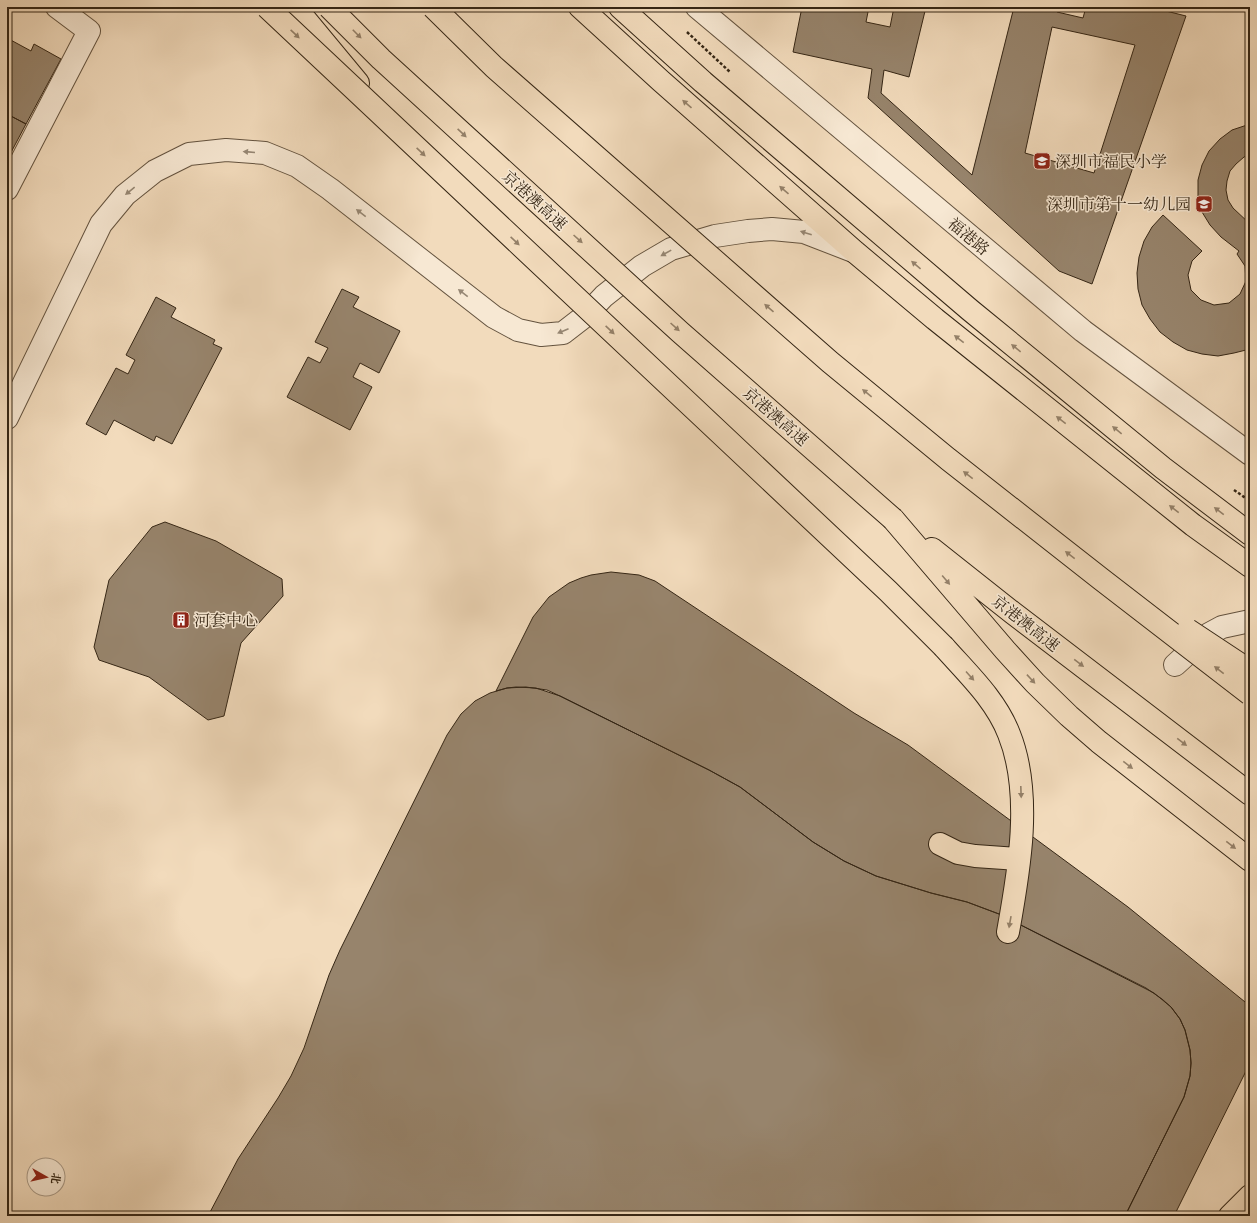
<svg xmlns="http://www.w3.org/2000/svg" width="1257" height="1223" viewBox="0 0 1257 1223" font-family="'Gentium Book Plus','Noto Serif SC',serif">
<style>
.building{fill:#97846c;stroke:#352615;fill-rule:evenodd}
.lines{fill:none;stroke-linecap:round;stroke-linejoin:round}
.minor-casing{stroke:#64533f;stroke-width:24}
.major-casing{stroke:#352615;stroke-width:24}
.highway-casing{stroke:#352615;stroke-width:24}
.path{stroke:#352615;stroke-width:2.5;stroke-dasharray:3 2;stroke-linecap:butt}
.minor{stroke:#f7e8d3;stroke-width:22}
.major{stroke:#f2dbbc;stroke-width:22}
.highway{stroke:#f2dbbc;stroke-width:22}
.major-bridge-casing{stroke:#352615;stroke-width:24;stroke-linecap:butt}
.highway-bridge-casing{stroke:#352615;stroke-width:24;stroke-linecap:butt}
.major-bridge{stroke:#f2dbbc;stroke-width:22}
.highway-bridge{stroke:#f2dbbc;stroke-width:22}
.oneway{fill:#948068}
.oneway2{fill:#968774}
.labels{text-anchor:middle;stroke-width:3;stroke-linejoin:round;paint-order:stroke}
.poi-label{font-size:16px;fill:#352615;stroke:#f7e8d3;text-anchor:start}
.street-label{font-size:16px;fill:#352615;stroke:#f7e8d3}
</style>
<rect width="100%" height="100%" fill="#f2dbbc"/>
<filter id="stains"><feTurbulence type="fractalNoise" baseFrequency=".005" numOctaves="4"/><feColorMatrix values="0 0 0 0 .2 0 0 0 0 .09 0 0 0 0 .02 0 0 0 .5 -.17"/></filter>
<radialGradient id="worn" r=".72"><stop offset=".6" stop-color="#630" stop-opacity="0"/><stop offset="1" stop-color="#630" stop-opacity=".3"/></radialGradient>
<!-- building -->
<path class="building" d="M802,7H869L866,22L890,27L894,7H926L909,77L884,70L881,93L972,175L1014,7H1058L1057,12L1083,18L1086,7H1150L1186,16L1092,284L1059,271L868,98L872,69L793,52ZM1052,27L1135,45L1094,173L1025,153Z
M7,38L31,51L34,44L61,59L26,124L7,114Z
M7,114L26,124L7,160Z
M1250,124V154L1244,157L1236,164L1230,171L1227,181L1226,190L1228,200L1233,208L1250,224V349L1234,353L1218,356L1202,354L1187,350L1173,342L1160,332L1150,319L1142,305L1138,289L1137,273L1139,257L1144,241L1152,227L1163,215L1202,251L1192,261L1188,275L1191,290L1201,300L1214,305L1229,303L1240,294L1246,281L1245,266L1237,254L1239,251L1221,237L1210,225L1202,212L1198,196V180L1202,165L1209,151L1220,139L1232,130Z
M342,289L359,297L353,307L400,331L379,373L360,363L353,377L372,387L350,430L287,397L308,357L320,363L328,348L315,342Z
M156,297L176,308L171,317L215,340L213,344L222,348L172,444L156,436L154,441L114,420L106,435L86,424L116,368L128,374L135,360L126,355Z
M165,522L216,541L282,579L283,596L241,643L224,716L208,720L149,677L99,660L94,647L109,580L152,527Z
M611,572L639,575L655,581L664,587L854,713L908,745L1128,907L1250,1006V1063L1174,1216H1125L1184,1097L1190,1076L1191,1063L1190,1050L1185,1030L1180,1019L1171,1007L1154,993L999,914L967,902L931,893L876,876L844,861L813,842L740,787L709,770L560,696L547,690L526,687L507,688L496,691L533,617L549,597L569,583L581,578L591,575Z
M516,687L536,688L560,696L709,770L740,787L813,842L844,861L876,876L931,893L967,902L999,914L1146,988L1162,999L1171,1007L1180,1019L1185,1030L1190,1050L1191,1063L1190,1076L1184,1097L1125,1216H208L238,1159L278,1098L291,1076L304,1048L329,975L340,950L447,735L461,714L475,701L490,693L507,688Z"/>
<g class="lines">
<defs>
<path id="minor" d="M697,7L1083,331L1250,454
M7,189L89,31L57,7
M7,418L101,224L125,195L155,171L189,154L226,150L265,153L297,166L330,189L494,317L518,330L541,335L563,333L585,316L604,296L642,266L671,249L715,236L748,231L772,229L804,232L853,251
M1175,665L1209,634L1222,627L1250,621"/>
<path id="major" d="M580,7L661,81L855,252L935,319L1193,525L1250,566
M944,647C968,674 996,700 1009,734C1033,794 1019,871 1008,932
M940,844L958,853L975,856L1019,859"/>
<path id="highway" d="M295,7L358,83
M620,7L703,82L970,310L1163,468L1250,534
M893,519L1005,650L1035,683L1069,716L1099,742L1250,860
M932,549L1013,613L1250,794
M1230,1216L1250,1196"/>
</defs>
<!-- minor casing -->
<use href="#minor" class="minor-casing"/>
<!-- major casing -->
<use href="#major" class="major-casing"/>
<!-- highway casing -->
<use href="#highway" class="highway-casing"/>
<!-- path -->
<path class="path" d="M687,32L730,72
M1234,490L1250,501"/>
<!-- minor -->
<use href="#minor" class="minor"/>
<!-- major -->
<use href="#major" class="major"/>
<!-- highway -->
<use href="#highway" class="highway"/>
<defs>
<path id="major-bridge" d="M267,7L888,591L944,647"/>
<path id="highway-bridge" d="M329,7L381,59L680,332L893,519
M433,7L494,67L830,362L948,459L1101,579L1250,694
M1188,630L1250,671"/>
</defs>
<!-- major-bridge casing -->
<use href="#major-bridge" class="major-bridge-casing"/>
<!-- highway-bridge casing -->
<use href="#highway-bridge" class="highway-bridge-casing"/>
<!-- major-bridge -->
<use href="#major-bridge" class="major-bridge"/>
<!-- highway-bridge -->
<use href="#highway-bridge" class="highway-bridge"/>
</g>
<!-- one-way arrows -->
<defs><path id="oneway-solid" d="M-6-.8H1V-3.2L6.5 0L1 3.2V.8H-6Z"/></defs>
<g class="oneway">
<use href="#oneway-solid" transform="translate(295 34) rotate(43)"/>
<use href="#oneway-solid" transform="translate(357 34) rotate(45)"/>
<use href="#oneway-solid" transform="translate(687 104) rotate(-139)"/>
<use href="#oneway-solid" transform="translate(462 133) rotate(43)"/>
<use href="#oneway-solid" transform="translate(421 152) rotate(43)"/>
<use href="#oneway-solid" transform="translate(784 190) rotate(-139)"/>
<use href="#oneway-solid" transform="translate(578 239) rotate(42)"/>
<use href="#oneway-solid" transform="translate(515 241) rotate(43)"/>
<use href="#oneway-solid" transform="translate(916 265) rotate(-140)"/>
<use href="#oneway-solid" transform="translate(769 308) rotate(-139)"/>
<use href="#oneway-solid" transform="translate(675 327) rotate(42)"/>
<use href="#oneway-solid" transform="translate(610 330) rotate(43)"/>
<use href="#oneway-solid" transform="translate(959 339) rotate(-142)"/>
<use href="#oneway-solid" transform="translate(1016 348) rotate(-141)"/>
<use href="#oneway-solid" transform="translate(867 393) rotate(-141)"/>
<use href="#oneway-solid" transform="translate(1061 420) rotate(-142)"/>
<use href="#oneway-solid" transform="translate(1117 430) rotate(-141)"/>
<use href="#oneway-solid" transform="translate(968 475) rotate(-142)"/>
<use href="#oneway-solid" transform="translate(1174 509) rotate(-142)"/>
<use href="#oneway-solid" transform="translate(1219 511) rotate(-143)"/>
<use href="#oneway-solid" transform="translate(1070 555) rotate(-142)"/>
<use href="#oneway-solid" transform="translate(946 580) rotate(50)"/>
<use href="#oneway-solid" transform="translate(1079 663) rotate(37)"/>
<use href="#oneway-solid" transform="translate(1219 670) rotate(-142)"/>
<use href="#oneway-solid" transform="translate(970 676) rotate(48)"/>
<use href="#oneway-solid" transform="translate(1031 679) rotate(47)"/>
<use href="#oneway-solid" transform="translate(1182 742) rotate(37)"/>
<use href="#oneway-solid" transform="translate(1128 765) rotate(38)"/>
<use href="#oneway-solid" transform="translate(1021 792) rotate(88)"/>
<use href="#oneway-solid" transform="translate(1231 845) rotate(38)"/>
<use href="#oneway-solid" transform="translate(1010 922) rotate(100)"/>
</g>
<g class="oneway2">
<use href="#oneway-solid" transform="translate(249 152) rotate(-175)"/>
<use href="#oneway-solid" transform="translate(130 191) rotate(141)"/>
<use href="#oneway-solid" transform="translate(361 213) rotate(-142)"/>
<use href="#oneway-solid" transform="translate(806 233) rotate(-163)"/>
<use href="#oneway-solid" transform="translate(666 253) rotate(151)"/>
<use href="#oneway-solid" transform="translate(463 293) rotate(-142)"/>
<use href="#oneway-solid" transform="translate(563 331) rotate(157)"/>
</g>
<!-- icons -->
<defs>
<symbol id="school-square" viewBox="-11 -11 22 22"><rect x="-9" y="-9" width="18" height="18" rx="4" fill="#8f2418" stroke="#f7e8d3"/><path d="M0-5L7-2L0 1L-7-2ZM-4 1L0 2.5L4 1V4Q0 6-4 4Z" fill="#fff"/></symbol>
<symbol id="building-square" viewBox="-11 -11 22 22"><rect x="-9" y="-9" width="18" height="18" rx="4" fill="#8f2418" stroke="#f7e8d3"/><path d="M-4-6H4V6H1V3H-1V6H-4ZM-2.5-4.3h1.7v1.8h-1.7ZM.8-4.3h1.7v1.8H.8ZM-2.5-1h1.7V.8h-1.7ZM.8-1h1.7V.8H.8Z" fill="#fff"/></symbol>
</defs>
<g fill-rule="evenodd">
<use href="#school-square" x="1032" y="151" width="20" height="20"/>
<use href="#school-square" x="1194" y="194" width="20" height="20"/>
<use href="#building-square" x="171" y="610" width="20" height="20"/>
</g>
<g class="labels">
<!-- poi labels -->
<g class="poi-label">
<text x="1055" y="167">深圳市福民小学</text>
<text x="1191" y="210" text-anchor="end">深圳市第十一幼儿园</text>
<text x="194" y="626">河套中心</text>
</g>
<!-- street labels -->
<g class="street-label">
<text transform="translate(535 200) rotate(42)" y="6">京港澳高速</text>
<text transform="translate(969 236) rotate(40)" y="6">福港路</text>
<text transform="translate(776 416) rotate(41)" y="6">京港澳高速</text>
<text transform="translate(1026 623) rotate(38)" y="6">京港澳高速</text>
</g>
</g>
<!-- margin -->
<rect width="1257" height="1223" fill="none" stroke="#f2dbbc" stroke-width="24"/>
<rect x="8" y="8" width="1241" height="1207" fill="none" stroke="#352615" stroke-width="2"/>
<rect x="12" y="12" width="1233" height="1199" fill="none" stroke="#352615"/>
<!-- north arrow -->
<g transform="translate(46 1177) rotate(98)"><circle r="19" fill="#f7e8d3" stroke="#a99a87"/>
<path d="M0-3L7 15L0 10L-7 15Z" fill="#8f2418"/>
<text y="-6" font-size="11" font-weight="bold" text-anchor="middle" fill="#352615">北</text>
</g>
<rect width="100%" height="100%" filter="url(#stains)"/>
<rect width="100%" height="100%" fill="url(#worn)"/>
</svg>
